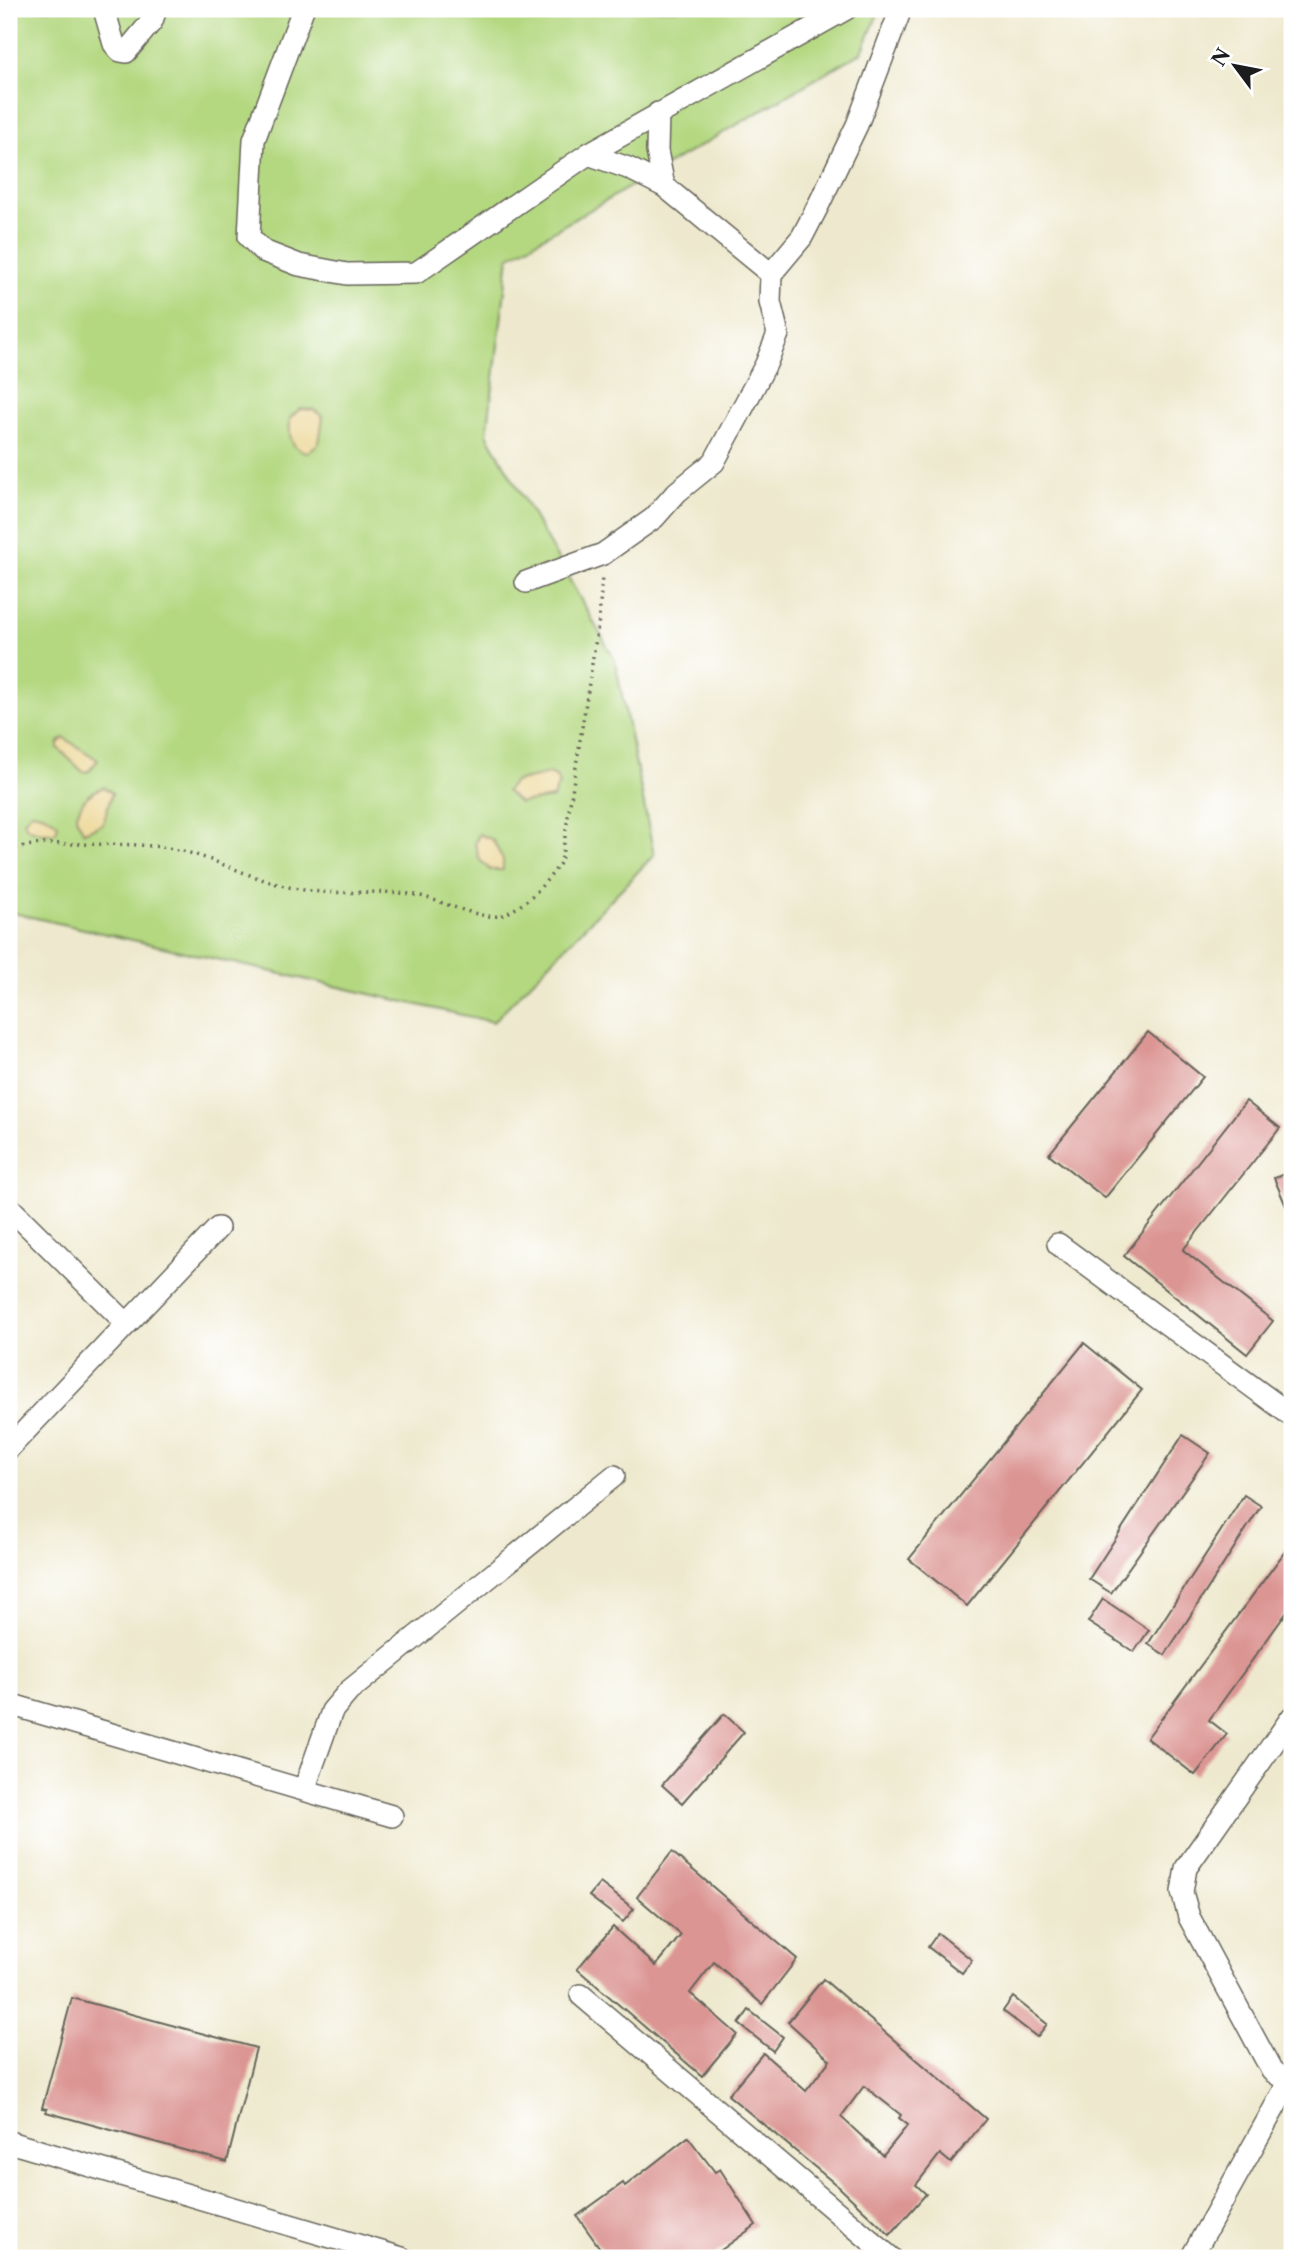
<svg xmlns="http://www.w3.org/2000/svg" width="1301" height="2267" viewBox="0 0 1301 2267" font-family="'Libre Caslon Text',serif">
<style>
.green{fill:#b4d880;stroke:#687a4e;stroke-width:2}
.sand{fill:#eeda9e;stroke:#857b5d;stroke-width:2}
.building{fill:#db9593;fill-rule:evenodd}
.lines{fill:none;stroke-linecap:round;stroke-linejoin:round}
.minor-casing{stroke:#66645a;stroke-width:24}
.path{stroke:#66645a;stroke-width:3.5;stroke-dasharray:2 5;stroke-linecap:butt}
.minor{stroke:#fff;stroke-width:21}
</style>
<rect width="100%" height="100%" fill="#fff"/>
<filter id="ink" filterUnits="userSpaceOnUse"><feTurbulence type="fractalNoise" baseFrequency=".0143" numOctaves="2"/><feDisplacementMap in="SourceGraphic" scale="14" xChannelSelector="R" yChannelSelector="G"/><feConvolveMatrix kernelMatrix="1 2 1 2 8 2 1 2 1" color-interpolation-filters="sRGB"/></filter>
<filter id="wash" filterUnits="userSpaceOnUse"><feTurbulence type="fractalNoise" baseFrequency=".00686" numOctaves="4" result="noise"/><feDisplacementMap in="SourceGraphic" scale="28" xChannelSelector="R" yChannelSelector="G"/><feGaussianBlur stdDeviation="1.57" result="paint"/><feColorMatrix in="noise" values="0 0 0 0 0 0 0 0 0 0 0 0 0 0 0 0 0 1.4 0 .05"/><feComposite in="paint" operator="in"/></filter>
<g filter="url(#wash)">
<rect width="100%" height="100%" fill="#eee9ce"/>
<!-- green -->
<path class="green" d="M9,9H880L862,52L509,257L487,434L615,660L654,855L493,1022L9,912Z"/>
<!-- sand -->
<path class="sand" d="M300,409L314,410L323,417L319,443L308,452C289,450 289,434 290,418Z
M64,738L98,760L89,771L83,772L58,748V743Z
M549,774L556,777L559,783L553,798L519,803L506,791L514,782Z
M104,787L112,793L103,824L84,832L76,818C81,801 87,793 104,787Z
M31,812C42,813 49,816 58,824L56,832L43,833L27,828L24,821Z
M479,834L493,840L503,860V870H490L479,859L475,843Z"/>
<g id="blocks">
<!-- building -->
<path class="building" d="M1148,1032L1203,1077L1105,1198L1049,1154Z
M1246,1101L1280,1128L1183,1250L1273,1321L1247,1354L1124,1256Z
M1292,1171V1220L1274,1178Z
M1084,1343L1142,1390L967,1606L909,1559Z
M1183,1435L1210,1453L1111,1593L1089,1579Z
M1244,1495L1261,1506L1165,1655L1148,1644Z
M1292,1542V1605L1209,1720L1227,1734L1195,1775L1147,1738Z
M1103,1599L1149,1630L1134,1652L1088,1622Z
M724,1714L744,1732L682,1803L662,1785Z
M672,1852L797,1959L762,2004L714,1962L690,1993L737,2034L702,2076L577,1969L613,1927L656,1966L681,1935L637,1897Z
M600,1883L634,1909L623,1922L589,1896Z
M938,1933L972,1960L962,1973L928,1947Z
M823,1979L986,2119L951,2163L940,2154L916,2185L926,2194L890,2235L840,2188L728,2095L763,2053L806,2091L830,2060L788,2022ZM864,2086L901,2115L899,2118L908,2125L883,2156L841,2117Z
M1013,1997L1047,2024L1037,2037L1003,2011Z
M72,1998L256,2048L227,2162L46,2112L47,2109L42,2108Z
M749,2010L783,2037L773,2051L739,2024Z
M688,2137L715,2172L720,2169L756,2225L710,2258H607L577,2216L623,2183L625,2186Z"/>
</g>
</g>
<g filter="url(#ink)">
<use href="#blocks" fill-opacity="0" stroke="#66645a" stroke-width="2"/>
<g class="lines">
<defs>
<path id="minor" d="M104,9L114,44L120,51L126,52L152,21L156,9
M303,9L254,140L249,237L263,251L299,265L347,274L416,273L588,154L846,9
M658,113L657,151L664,186
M588,154L628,168L664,186L771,274
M526,582L603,554L654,518L677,492L714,462L766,364L778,334L770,302L771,274L802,237L818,206L857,125L901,9
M9,1207L126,1323
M1058,1244L1292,1416
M9,1448L218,1228
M9,1704L392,1816
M1292,1717L1186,1868L1182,1892L1189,1917L1272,2071L1292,2084
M304,1790L332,1711L349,1691L614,1476
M581,1995L891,2258
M9,2142L402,2258
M1191,2258L1292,2076"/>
</defs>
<!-- minor casing -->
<use href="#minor" class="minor-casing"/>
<!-- path -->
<path class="path" d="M9,851C30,842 54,844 77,844C116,845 156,842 193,854C229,865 262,883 299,889C338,897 377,888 416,895C438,899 483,922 503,915C528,904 545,884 561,862L599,619L602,577"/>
<!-- minor -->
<use href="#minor" class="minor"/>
</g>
</g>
<!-- margin -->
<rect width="1301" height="2267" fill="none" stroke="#fff" stroke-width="35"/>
<!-- north arrow -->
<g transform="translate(1235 66) rotate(302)" stroke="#ffffff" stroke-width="5" paint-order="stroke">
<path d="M0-5L12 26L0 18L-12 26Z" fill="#1c1c1c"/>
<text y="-10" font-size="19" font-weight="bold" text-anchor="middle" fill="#1c1c1c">N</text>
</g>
</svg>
